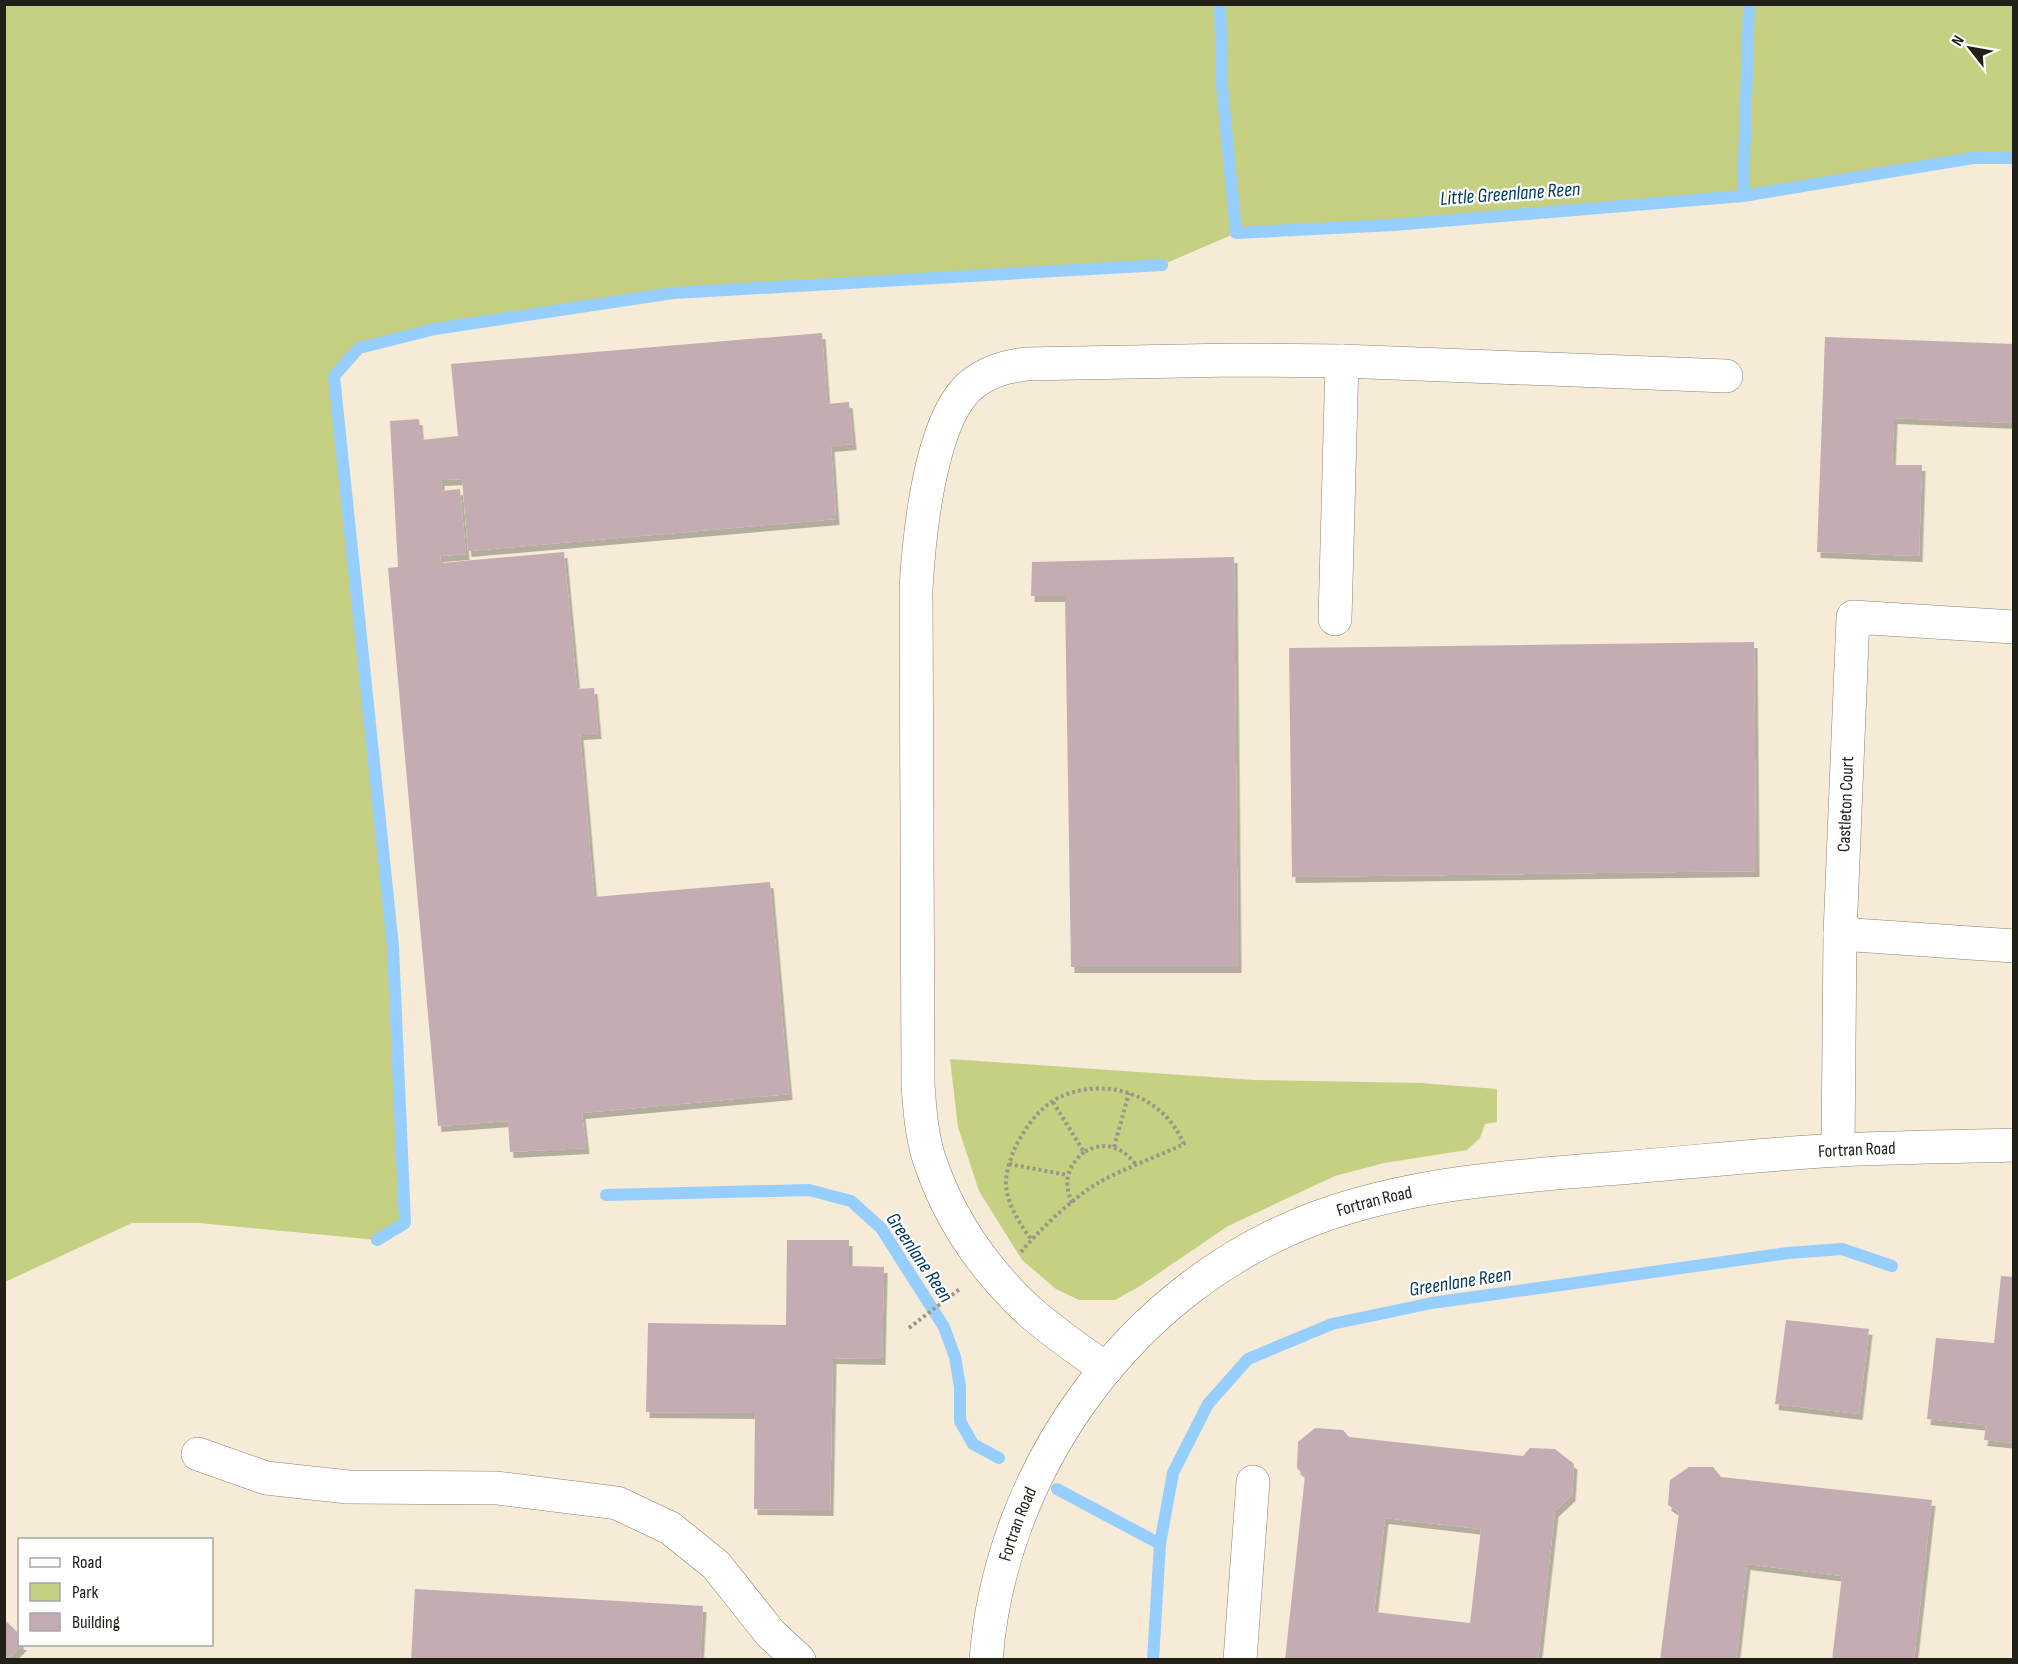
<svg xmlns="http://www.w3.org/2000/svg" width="2018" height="1664" viewBox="0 0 2018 1664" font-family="'Sofia Sans Condensed',sans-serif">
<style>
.green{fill:#c5d082}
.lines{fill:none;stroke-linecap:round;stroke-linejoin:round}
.stream{stroke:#95ceff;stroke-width:12}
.building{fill:#c4acb3;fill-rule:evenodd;filter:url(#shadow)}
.minor-casing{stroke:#8b826f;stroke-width:34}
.path{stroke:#9d9686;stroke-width:4;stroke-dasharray:3 3;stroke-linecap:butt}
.minor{stroke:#fff;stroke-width:33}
.labels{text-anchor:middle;stroke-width:4.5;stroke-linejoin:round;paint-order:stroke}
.street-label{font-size:18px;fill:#232018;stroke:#fff}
.water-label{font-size:20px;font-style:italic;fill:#003b61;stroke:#fff}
</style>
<defs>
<filter id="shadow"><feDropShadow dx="3.5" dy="6" stdDeviation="0" flood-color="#0004"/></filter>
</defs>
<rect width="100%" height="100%" fill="#f5ebd6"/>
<!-- green -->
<path class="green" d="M4,5H2013V158H1973L1743,196L1393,225L1236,233L1162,265L673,293L435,329L359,348L334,376L393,947L405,1223L377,1240L199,1223H132L5,1282Z
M950,1059L1254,1080L1421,1083L1497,1089V1122L1485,1124L1480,1138L1467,1150L1384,1163L1335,1176L1228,1226L1140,1286L1115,1300H1079L1056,1289L1022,1260L979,1191L958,1127Z"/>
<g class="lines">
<!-- stream -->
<path class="stream" d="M1220,4L1222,85L1236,233L1393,225L1743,196L1973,158H2014
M1743,196L1749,4
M606,1195L809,1190L851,1201L881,1228L944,1327L955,1357L960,1387V1421L973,1444L999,1458
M377,1240L405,1223L393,947L334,376L359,348L435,329L673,293L1162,265
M1057,1489L1160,1544L1173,1473L1208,1404L1248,1359L1332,1324L1432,1303L1788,1253L1842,1249L1892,1266
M1153,1660L1160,1544"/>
</g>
<!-- building -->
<path class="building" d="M822,333L827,404L849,402L853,444L831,446L836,519L468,551L462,479L441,480L442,491L460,489L466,554L440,556L441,563L564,552L577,689L594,688L598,733L580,734L594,897L770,882L789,1094L582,1113L586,1148L510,1152L508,1121L438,1126L388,568L398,567L390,421L419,419L421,440L458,436L451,364Z
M1825,337L2014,344V423L1894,418L1892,465H1922L1919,556L1817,552Z
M1234,557L1238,967H1071L1065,596H1031L1032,562Z
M1754,642L1756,871L1292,877L1289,648Z
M787,1240H849V1266L884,1267L882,1359L833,1358L830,1510L754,1509L755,1413L646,1412L648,1323L786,1325Z
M2001,1276L2014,1277V1443L1984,1440L1986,1425L1927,1419L1936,1338L1994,1343Z
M1786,1320L1869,1329L1859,1414L1775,1404Z
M1315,1428L1343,1430L1349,1437L1523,1456L1530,1448L1555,1449L1574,1464L1572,1495L1555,1511L1538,1660H1285L1305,1476L1297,1468L1298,1442ZM1385,1518L1481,1529L1470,1623L1374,1612Z
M1689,1467H1713L1721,1477L1932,1500L1914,1660H1832L1842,1576L1747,1564L1736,1660H1660L1679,1512L1668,1505L1670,1480Z
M415,1589L703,1606L700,1660H411Z
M4,1619L20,1635V1644H24L8,1660H4Z"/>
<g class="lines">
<defs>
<g id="minor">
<path d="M1335,619L1342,361"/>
<path d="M1840,934L2014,946"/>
<path id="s1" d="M1838,1150L1840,934L1853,617L2014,627"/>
<path d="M1106,1369C1080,1351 1053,1332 1029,1311C986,1271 952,1223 932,1167C922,1141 920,1113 918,1085L916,589C919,537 930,413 975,382C992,370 1006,367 1026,364L1234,360L1342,361L1726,376"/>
<path d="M198,1454L266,1478L348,1487L497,1488L617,1503L670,1528L716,1565L770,1633L799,1660"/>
<path id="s2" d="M986,1660C1001,1466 1133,1286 1316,1218C1414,1182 1518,1176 1620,1168C1693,1162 1766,1154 1839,1150C1897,1147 1955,1147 2014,1145"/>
<path d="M1240,1660L1253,1482"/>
</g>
</defs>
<!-- minor casing -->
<use href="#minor" class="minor-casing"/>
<!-- path -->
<path class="path" d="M1053,1102L1084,1152C1106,1140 1123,1147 1137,1166
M1114,1147L1129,1093
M1009,1164L1067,1175
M1072,1203C1063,1181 1067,1167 1084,1152
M1021,1252C1039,1230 1074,1197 1098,1183C1125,1168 1156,1157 1184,1144C1163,1095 1106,1075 1058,1098C1038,1108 1023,1131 1014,1150C1010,1161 1005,1174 1006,1186C1008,1206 1020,1224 1031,1239
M909,1328L961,1288"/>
<!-- minor -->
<use href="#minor" class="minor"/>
</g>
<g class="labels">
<!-- street labels -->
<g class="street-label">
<text dy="6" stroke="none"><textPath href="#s1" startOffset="346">Castleton Court</textPath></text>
<text dy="6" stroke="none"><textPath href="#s2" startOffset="1128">Fortran Road</textPath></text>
<text dy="6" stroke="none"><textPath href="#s2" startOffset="642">Fortran Road</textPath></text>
<text dy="6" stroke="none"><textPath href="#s2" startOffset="140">Fortran Road</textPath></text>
</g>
<!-- water labels -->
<g class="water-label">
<text transform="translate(1510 193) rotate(-4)" y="7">Little Greenlane Reen</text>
<text transform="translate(920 1257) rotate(56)" y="7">Greenlane Reen</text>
<text transform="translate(1460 1281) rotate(-9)" y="7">Greenlane Reen</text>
</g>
</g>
<!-- border -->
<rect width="2018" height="1664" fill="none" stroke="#232018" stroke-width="12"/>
<!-- legend -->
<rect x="18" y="1538" width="195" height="108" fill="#ffffff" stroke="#a7a6a3" stroke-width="1.5"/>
<rect x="30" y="1558" width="30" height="9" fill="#ffffff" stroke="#a7a6a3" stroke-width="1.5"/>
<text x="72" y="1568" font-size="18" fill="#232018">Road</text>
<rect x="30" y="1583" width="30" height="18" fill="#c5d082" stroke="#a7a6a3" stroke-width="1.5"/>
<text x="72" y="1598" font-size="18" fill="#232018">Park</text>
<rect x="30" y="1613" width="30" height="18" fill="#c4acb3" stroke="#a7a6a3" stroke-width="1.5"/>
<text x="72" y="1628" font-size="18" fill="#232018">Building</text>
<!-- north arrow -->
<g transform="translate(1970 48) rotate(301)" stroke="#ffffff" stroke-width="4.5" paint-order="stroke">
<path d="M0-4.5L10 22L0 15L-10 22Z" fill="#232018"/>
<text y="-9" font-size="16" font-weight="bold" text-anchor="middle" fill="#232018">N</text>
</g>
</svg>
